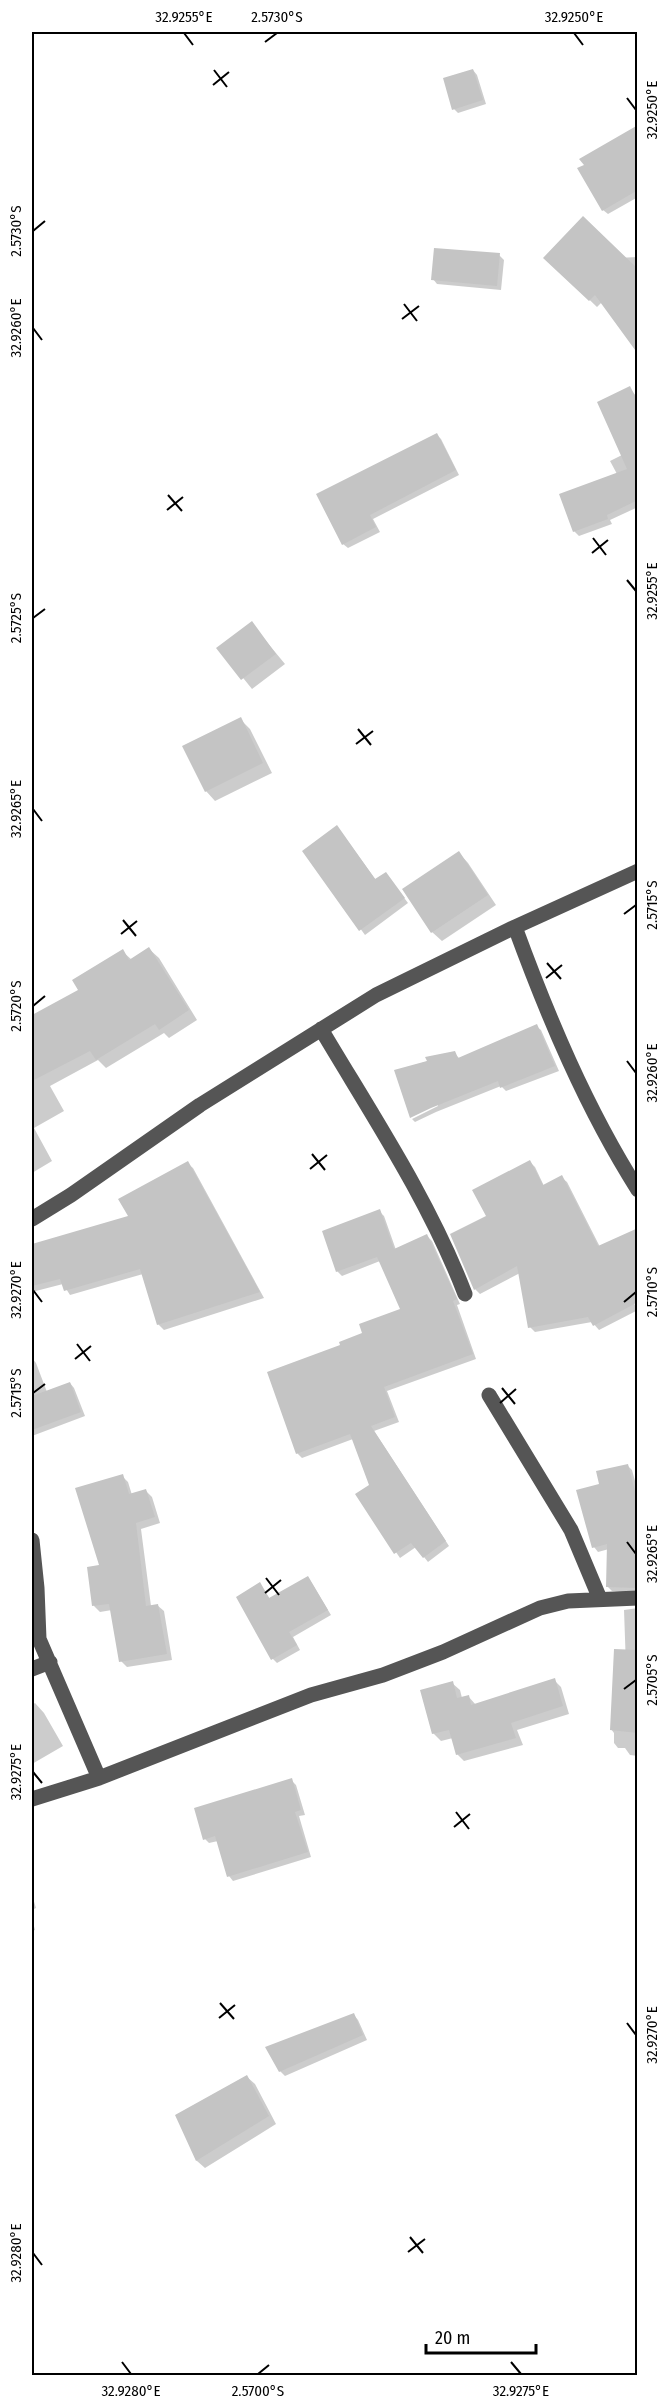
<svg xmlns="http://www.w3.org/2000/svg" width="669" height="2407" viewBox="0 0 669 2407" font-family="'Fira Sans Condensed',sans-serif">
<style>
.shadow{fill:#0003}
.building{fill:#c4c4c4}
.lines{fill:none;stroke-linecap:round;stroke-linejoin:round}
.minor{stroke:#555;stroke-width:15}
.ticks{fill:none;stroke:#000;stroke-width:2}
.neatline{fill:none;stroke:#000;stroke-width:2}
.ticks-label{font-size:15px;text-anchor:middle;fill:#000}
</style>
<rect width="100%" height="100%" fill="#fff"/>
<!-- shadow -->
<path class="shadow" d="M473,70L477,75L486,104L458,113L454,109Z
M638,126V197L608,214L603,210L586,165Z
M499,255L504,260L501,290L437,284L433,279Z
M638,257V351L602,302L597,307L549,261Z
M630,388L638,399V507L610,520L612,524L579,536L574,531L617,474L610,461L622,455Z
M437,435L441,439L459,475L373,519L380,532L348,548L343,544Z
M251,623L285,664L252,689L219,648Z
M240,719L250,729L272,773L215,801L206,791Z
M341,832L376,880L390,879L408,903L365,935L304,851Z
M459,853L468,863L496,905L442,941L432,932Z
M149,949L159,958L197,1020L169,1038L164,1033L106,1068L98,1060L50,1086L64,1111L34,1128L52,1161L32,1173V1016L81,990L122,951L132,960Z
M536,1026L541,1030L559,1071L506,1091L501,1086L436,1112L415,1122L412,1119L438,1106L437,1103L411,1116V1118L396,1071L454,1053L460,1059Z
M530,1162L535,1167L544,1186L561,1177L567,1182L600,1247L638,1310L599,1330L592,1322L535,1332L530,1327L520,1273L480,1294L475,1289L488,1217Z
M187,1163L193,1168L264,1298L164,1330L158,1324L143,1274L70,1295L63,1284L32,1292V1252L130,1217Z
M379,1211L384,1216L396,1250L427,1236L432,1241L460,1304L457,1305L476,1359L387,1391L399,1422L374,1431L449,1546L428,1562L416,1547L400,1558L357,1495L370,1486L353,1439L302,1458L297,1453L342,1346L402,1310L380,1261L342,1276L337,1271Z
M32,1358L36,1363L47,1392L70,1383L74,1388L85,1416L32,1436Z
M627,1465L632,1470L638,1492V1593L612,1591L607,1586L609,1549L598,1552L594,1547L601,1485Z
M122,1476L128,1482L132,1495L146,1491L152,1497L160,1523L141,1529L151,1606L157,1605L164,1611L172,1660L127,1667L121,1661L112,1610L100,1612L94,1606Z
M308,1577L331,1615L293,1637L300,1650L277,1663L273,1659L260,1584L270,1599Z
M638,1608V1756L630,1755L625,1748H618L614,1743V1733L611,1729L626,1667L624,1610Z
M554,1680L561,1687L569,1714L517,1730L523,1745L464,1761L457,1754L453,1738L441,1741L433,1733L452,1683L460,1690L462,1698L468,1696L476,1705Z
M35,1703L44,1713L63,1746L32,1764V1705Z
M291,1780L296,1785L305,1815L299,1816L311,1857L233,1881L229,1876L218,1841L209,1843L205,1839Z
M32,1895L36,1908L32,1910Z
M32,1919L35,1930L32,1931Z
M354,2015L358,2020L367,2040L285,2076L280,2071Z
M247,2077L255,2084L276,2124L205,2168L197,2161L177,2116Z"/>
<!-- building -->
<path class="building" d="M473,69L483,100L452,110L443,78Z
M638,125V190L602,211L577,168L584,165L579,159Z
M583,216L638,269V354L595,295L589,301L543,258Z
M434,248L500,253L497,286L431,280Z
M630,386L638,402V500L607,515L608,519L573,532L559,494L627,469L597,402Z
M437,433L456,470L370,515L376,527L342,545L316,494Z
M252,621L276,654L241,680L216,648Z
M241,717L263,763L205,792L182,746Z
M337,825L375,879L386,872L405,898L359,931L302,851Z
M459,851L488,895L431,933L402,889Z
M149,947L189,1010L159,1030L155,1024L96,1060L90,1051L32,1081V1015L78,990L72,980L123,949L129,960Z
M537,1024L555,1066L500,1088L498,1081L431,1108L410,1118L394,1070L427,1061L425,1057L455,1051L458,1058Z
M530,1160L543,1185L562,1175L598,1246L638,1228V1302L593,1326L588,1317L528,1328L517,1266L474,1290L450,1234L486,1216L472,1190Z
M188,1161L260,1292L157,1325L140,1269L64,1291L60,1279L32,1286V1244L128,1216L118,1199Z
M380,1209L394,1249L427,1234L457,1299L453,1301L473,1354L384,1387L395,1417L371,1426L446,1541L423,1558L411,1543L394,1554L355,1494L369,1485L350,1434L296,1454L267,1372L340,1345L339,1342L362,1333L359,1324L400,1309L377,1257L336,1272L322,1231Z
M70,1382L81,1412L32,1430V1396Z
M628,1464L638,1503V1588L606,1587L607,1544L592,1548L576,1490L599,1484L596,1471Z
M123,1474L129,1494L146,1489L155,1517L136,1523L146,1606L158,1604L167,1654L119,1662L109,1604L92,1606L87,1567L99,1565L75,1488Z
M308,1576L328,1610L289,1632L297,1645L271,1660L236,1597L260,1582L269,1598Z
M614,1649L638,1650V1733L610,1730Z
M555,1678L563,1706L511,1723L516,1738L456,1755L449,1730L432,1734L420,1690L453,1681L457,1698L469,1695L471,1705Z
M292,1778L301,1810L295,1812L308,1852L227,1877L215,1836L203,1840L194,1808Z
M354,2013L363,2035L279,2072L265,2047Z
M247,2075L269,2116L196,2161L175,2115Z"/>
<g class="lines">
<!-- minor -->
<path class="minor" d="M515,927C548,1017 586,1108 638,1190
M321,1029C372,1115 429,1200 465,1294
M32,1219L71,1195L200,1105L376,995L515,927L638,871
M489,1395L571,1530L600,1599
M32,1540L37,1588L39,1639L99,1778
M32,1669L50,1662
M32,1799L99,1778L311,1695L383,1675L443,1652L540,1608L568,1601L638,1598"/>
</g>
<!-- ticks -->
<path class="ticks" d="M184,33L193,45M574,33L583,45M265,42L277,33M214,70L227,87M213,85L229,72M627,98L636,110M33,231L45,221M404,304L417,321M402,319L419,306M33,328L42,340M168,495L182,511M167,510L183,497M593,538L606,555M592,553L608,540M627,580L636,591M33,618L45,609M358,729L371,745M356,744L373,731M33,809L42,821M624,914L636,905M123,920L136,936M121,934L137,921M547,963L561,979M546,978L562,965M33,1006L45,996M627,1061L636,1073M312,1154L325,1170M310,1169L327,1155M33,1290L42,1302M624,1302L636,1292M77,1344L90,1361M75,1359L91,1346M502,1388L515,1404M33,1393L45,1384M500,1403L516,1389M627,1542L636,1554M266,1578L279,1595M265,1593L281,1580M624,1689L636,1680M33,1772L42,1783M456,1812L469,1829M454,1827L470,1814M220,2003L234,2019M219,2018L235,2005M627,2023L636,2035M410,2237L423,2253M408,2252L425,2239M33,2253L42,2265M122,2362L131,2374M511,2362L521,2374M258,2374L269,2365"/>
<!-- border -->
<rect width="669" height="2407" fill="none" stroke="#ffffff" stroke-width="66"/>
<!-- scale -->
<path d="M426 2344v9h110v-9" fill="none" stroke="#000000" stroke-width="3"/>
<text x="435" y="2344" font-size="18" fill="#000000" stroke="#ffffff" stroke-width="4.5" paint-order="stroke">20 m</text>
<rect x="33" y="33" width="603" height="2341" class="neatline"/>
<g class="ticks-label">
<text x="184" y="22">32.9255°E</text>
<text x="277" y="22">2.5730°S</text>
<text x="574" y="22">32.9250°E</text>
<text transform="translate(652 110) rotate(-90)" y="5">32.9250°E</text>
<text transform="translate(16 231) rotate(-90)" y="5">2.5730°S</text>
<text transform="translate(16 328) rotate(-90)" y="5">32.9260°E</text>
<text transform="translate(652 591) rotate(-90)" y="5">32.9255°E</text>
<text transform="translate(16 618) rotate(-90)" y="5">2.5725°S</text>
<text transform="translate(16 809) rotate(-90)" y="5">32.9265°E</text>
<text transform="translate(652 905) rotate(-90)" y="5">2.5715°S</text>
<text transform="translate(16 1006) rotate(-90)" y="5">2.5720°S</text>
<text transform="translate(652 1073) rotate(-90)" y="5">32.9260°E</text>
<text transform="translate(16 1290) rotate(-90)" y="5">32.9270°E</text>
<text transform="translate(652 1292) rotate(-90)" y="5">2.5710°S</text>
<text transform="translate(16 1393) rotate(-90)" y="5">2.5715°S</text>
<text transform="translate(652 1554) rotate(-90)" y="5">32.9265°E</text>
<text transform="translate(652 1680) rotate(-90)" y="5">2.5705°S</text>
<text transform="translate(16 1772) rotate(-90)" y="5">32.9275°E</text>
<text transform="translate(652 2035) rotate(-90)" y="5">32.9270°E</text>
<text transform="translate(16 2253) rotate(-90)" y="5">32.9280°E</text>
<text x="131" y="2396">32.9280°E</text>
<text x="258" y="2396">2.5700°S</text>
<text x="521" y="2396">32.9275°E</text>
</g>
</svg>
